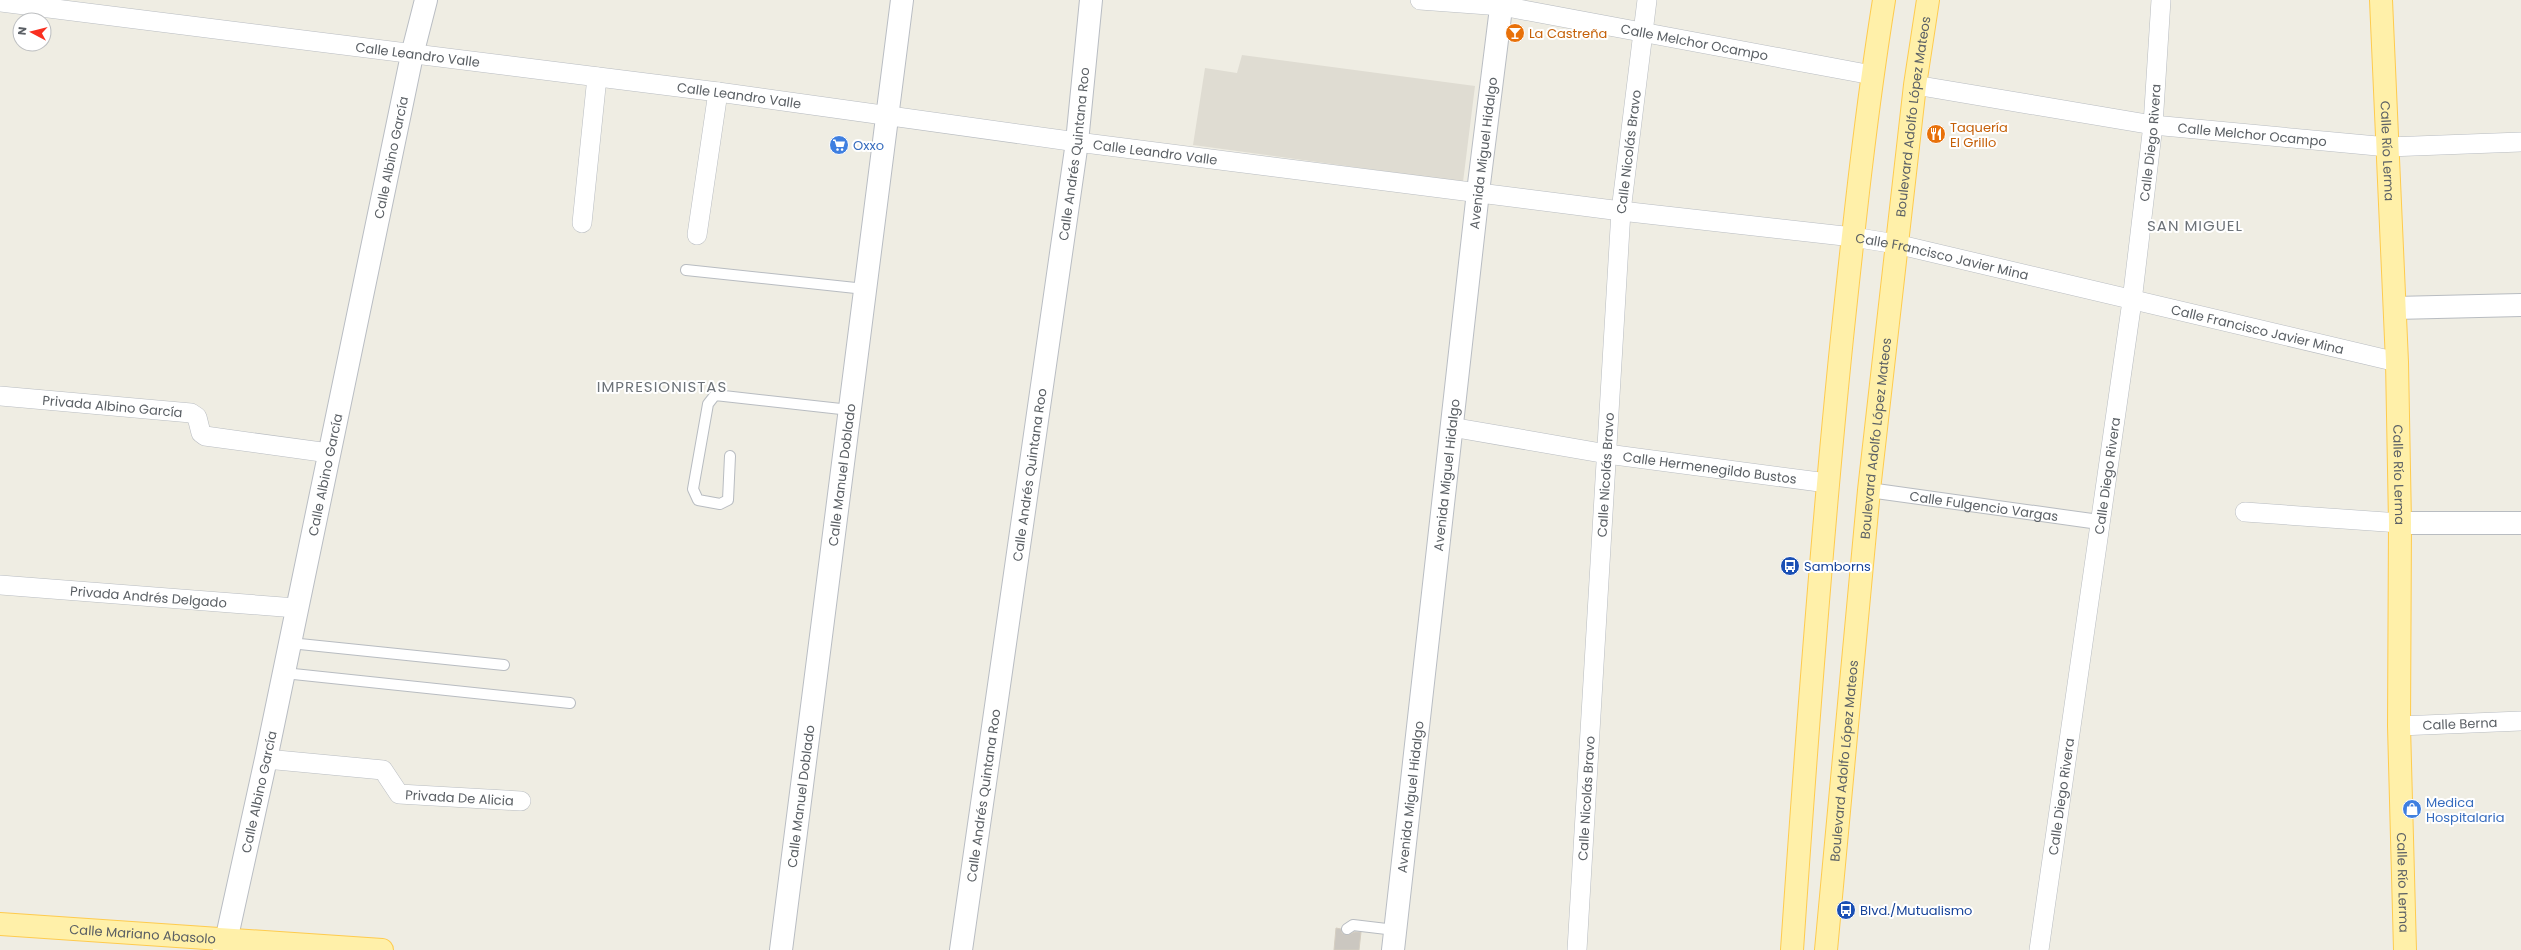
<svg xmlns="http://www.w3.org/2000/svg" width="2521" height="950" viewBox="0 0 2521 950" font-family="Poppins,sans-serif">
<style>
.education{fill:#dfdcd2}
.building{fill:#cbc7c0;stroke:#d5cec1}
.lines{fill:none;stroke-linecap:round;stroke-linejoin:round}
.service-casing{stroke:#b8bcc1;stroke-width:12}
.pedestrian-casing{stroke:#b8bcc1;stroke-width:16}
.minor-casing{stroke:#b8bcc1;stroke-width:20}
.tertiary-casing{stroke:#b8bcc1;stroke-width:24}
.secondary-casing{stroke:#b9bdc3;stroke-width:24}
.primary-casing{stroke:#fecb4e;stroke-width:24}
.service{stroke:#fff;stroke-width:10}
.pedestrian{stroke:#fff;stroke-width:14}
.minor{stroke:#fff;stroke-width:19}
.tertiary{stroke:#fff;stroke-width:22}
.secondary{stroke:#fff;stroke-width:22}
.primary{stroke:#fff0a9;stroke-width:22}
.labels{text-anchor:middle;stroke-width:4;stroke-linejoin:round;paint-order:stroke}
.food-label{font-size:13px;fill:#c56008;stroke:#fff;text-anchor:start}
.street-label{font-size:13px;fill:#5b6065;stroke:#fff}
.shop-label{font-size:13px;fill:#366cbe;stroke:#fff;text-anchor:start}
.transit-label{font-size:13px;fill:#164399;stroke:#fff;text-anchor:start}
.quarter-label{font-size:15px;letter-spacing:1px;fill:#6c7278;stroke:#fff}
</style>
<rect width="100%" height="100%" fill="#efede3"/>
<!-- education -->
<path class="education" d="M1242,55L1475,86L1463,182L1193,145L1205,68L1237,73Z"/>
<!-- building -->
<path class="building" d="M1336,928L1341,929L1342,933L1347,935L1355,932H1361L1359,950H1334Z"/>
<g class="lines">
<defs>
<path id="service" d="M686,270L865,289
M730,456L728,500L720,504L698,500L693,489L708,404L715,395L850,410
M290,643L504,665
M284,673L570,703
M1347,929L1353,925L1395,930"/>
<g id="pedestrian">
<path id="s1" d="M1869,490L2099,522"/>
</g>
<g id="minor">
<path id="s2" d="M1420,0L1502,6L1872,75"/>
<path id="s3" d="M0,2L718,92L1077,142L1621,211L1853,237L1896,244L2397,362"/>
<path id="s4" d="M1915,85L2153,125L2388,147L2521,142"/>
<path d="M582,223L597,77"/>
<path d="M697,235L718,92"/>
<path id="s5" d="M0,396L191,413L197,417L201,433L205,436L329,453"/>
<path id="s6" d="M1451,427L1607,454L1827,483"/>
<path d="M2245,512L2400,523"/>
<path id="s7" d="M0,585L296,608"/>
<path id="s8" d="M2399,726L2521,721"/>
<path id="s9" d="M266,759L383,770L399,794L521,801"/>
<path id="s10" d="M1577,950L1621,211L1647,0"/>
<path id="s11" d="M2039,950L2132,301L2153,125L2161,0"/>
</g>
<path id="tertiary" d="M2395,308L2521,305
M2400,523H2521"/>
<g id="secondary">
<path id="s12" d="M224,950L266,759L412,55L426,0"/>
<path id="s13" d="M781,950L902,0"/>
<path id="s14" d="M961,950L1077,142L1091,0"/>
<path id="s15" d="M1393,950L1478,192L1502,0"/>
</g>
<g id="primary">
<path id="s16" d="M2381,0L2397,362L2400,523L2399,726L2405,950"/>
<path id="s17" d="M0,924L382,950"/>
<path d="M1792,950C1806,746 1821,542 1842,338C1854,225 1866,112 1884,0"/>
<path id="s18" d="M1826,950L1869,490L1915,85L1928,0"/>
</g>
</defs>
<!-- service casing -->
<use href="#service" class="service-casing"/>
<!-- pedestrian casing -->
<use href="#pedestrian" class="pedestrian-casing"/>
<!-- minor casing -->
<use href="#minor" class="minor-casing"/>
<!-- tertiary casing -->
<use href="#tertiary" class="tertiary-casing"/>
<!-- secondary casing -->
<use href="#secondary" class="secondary-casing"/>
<!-- primary casing -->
<use href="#primary" class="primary-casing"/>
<!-- service -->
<use href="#service" class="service"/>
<!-- pedestrian -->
<use href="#pedestrian" class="pedestrian"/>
<!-- minor -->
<use href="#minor" class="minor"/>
<!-- tertiary -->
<use href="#tertiary" class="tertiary"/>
<!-- secondary -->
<use href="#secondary" class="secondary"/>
<!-- primary -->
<use href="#primary" class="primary"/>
</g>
<!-- icons -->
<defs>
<symbol id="bar-disc" viewBox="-11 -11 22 22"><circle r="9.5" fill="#e8710a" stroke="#fff"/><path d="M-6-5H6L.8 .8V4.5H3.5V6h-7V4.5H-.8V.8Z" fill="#fff"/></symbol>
<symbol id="restaurant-disc" viewBox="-11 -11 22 22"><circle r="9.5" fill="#e8710a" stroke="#fff"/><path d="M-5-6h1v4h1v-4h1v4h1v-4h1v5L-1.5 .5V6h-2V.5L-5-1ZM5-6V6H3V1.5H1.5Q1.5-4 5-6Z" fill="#fff"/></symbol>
<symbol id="supermarket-disc" viewBox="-11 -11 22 22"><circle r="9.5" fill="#3f7fe0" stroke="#fff"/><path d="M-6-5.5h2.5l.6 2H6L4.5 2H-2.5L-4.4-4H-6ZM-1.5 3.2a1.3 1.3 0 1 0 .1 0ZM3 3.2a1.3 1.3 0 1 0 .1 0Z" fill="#fff"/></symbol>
<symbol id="bus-disc" viewBox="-11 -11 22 22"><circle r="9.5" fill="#1a4fb4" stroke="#fff"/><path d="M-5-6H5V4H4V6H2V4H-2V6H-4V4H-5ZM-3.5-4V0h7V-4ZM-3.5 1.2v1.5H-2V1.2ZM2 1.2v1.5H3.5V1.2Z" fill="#fff"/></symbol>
<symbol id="shop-disc" viewBox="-11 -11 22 22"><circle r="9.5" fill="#3f7fe0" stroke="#fff"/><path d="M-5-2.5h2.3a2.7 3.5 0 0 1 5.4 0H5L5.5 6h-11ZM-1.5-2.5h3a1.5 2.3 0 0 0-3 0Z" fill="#fff"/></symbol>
</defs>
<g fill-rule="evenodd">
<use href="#bar-disc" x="1504" y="22" width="22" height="22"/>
<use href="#restaurant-disc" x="1925" y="123" width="22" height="22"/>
<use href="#supermarket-disc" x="828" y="134" width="22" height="22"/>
<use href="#bus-disc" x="1779" y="555" width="22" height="22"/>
<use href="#shop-disc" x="2401" y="798" width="22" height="22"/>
<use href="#bus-disc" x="1835" y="899" width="22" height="22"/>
</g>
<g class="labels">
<!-- food labels -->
<g class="food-label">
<text x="1529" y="38">La Castreña</text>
<text x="1950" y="132">Taquería<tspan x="1950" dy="15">El Grillo</tspan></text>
</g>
<!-- street labels -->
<g class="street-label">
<text dy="5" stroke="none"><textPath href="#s2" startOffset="278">Calle Melchor Ocampo</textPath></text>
<text dy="5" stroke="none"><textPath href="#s3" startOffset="421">Calle Leandro Valle</textPath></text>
<text dy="5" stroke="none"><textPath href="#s3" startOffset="745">Calle Leandro Valle</textPath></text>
<text dy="5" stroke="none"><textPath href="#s18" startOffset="838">Boulevard Adolfo López Mateos</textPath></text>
<text dy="5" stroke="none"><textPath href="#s4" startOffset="341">Calle Melchor Ocampo</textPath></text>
<text dy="5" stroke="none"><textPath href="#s11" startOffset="815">Calle Diego Rivera</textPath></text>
<text dy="5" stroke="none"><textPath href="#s10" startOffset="800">Calle Nicolás Bravo</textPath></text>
<text dy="5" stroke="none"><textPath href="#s16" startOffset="151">Calle Río Lerma</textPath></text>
<text dy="5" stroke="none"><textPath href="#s3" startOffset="1165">Calle Leandro Valle</textPath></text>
<text dy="5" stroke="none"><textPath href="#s15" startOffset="802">Avenida Miguel Hidalgo</textPath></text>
<text dy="5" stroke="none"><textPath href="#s14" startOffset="804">Calle Andrés Quintana Roo</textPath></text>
<text dy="5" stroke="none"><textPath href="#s12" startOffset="810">Calle Albino García</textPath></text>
<text dy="5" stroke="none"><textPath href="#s3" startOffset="1959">Calle Francisco Javier Mina</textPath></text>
<text dy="5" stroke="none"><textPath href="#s3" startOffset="2283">Calle Francisco Javier Mina</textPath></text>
<text dy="5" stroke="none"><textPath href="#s5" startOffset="113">Privada Albino García</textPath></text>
<text dy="5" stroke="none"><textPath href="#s18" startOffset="514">Boulevard Adolfo López Mateos</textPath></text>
<text dy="5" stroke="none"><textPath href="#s6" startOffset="262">Calle Hermenegildo Bustos</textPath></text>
<text dy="5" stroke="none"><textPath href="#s10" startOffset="476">Calle Nicolás Bravo</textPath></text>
<text dy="5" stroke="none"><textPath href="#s12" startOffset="486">Calle Albino García</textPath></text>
<text dy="5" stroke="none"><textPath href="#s13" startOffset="479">Calle Manuel Doblado</textPath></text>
<text dy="5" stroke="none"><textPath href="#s14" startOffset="480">Calle Andrés Quintana Roo</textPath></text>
<text dy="5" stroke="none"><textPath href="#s15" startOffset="478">Avenida Miguel Hidalgo</textPath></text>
<text dy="5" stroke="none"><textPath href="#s16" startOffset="475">Calle Río Lerma</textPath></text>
<text dy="5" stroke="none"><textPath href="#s11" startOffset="479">Calle Diego Rivera</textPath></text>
<text dy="5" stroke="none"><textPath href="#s1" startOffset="116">Calle Fulgencio Vargas</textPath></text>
<text dy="5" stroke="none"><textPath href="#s7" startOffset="149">Privada Andrés Delgado</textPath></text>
<text dy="5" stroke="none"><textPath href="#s8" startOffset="61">Calle Berna</textPath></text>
<text dy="5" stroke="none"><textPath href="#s18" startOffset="190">Boulevard Adolfo López Mateos</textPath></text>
<text dy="5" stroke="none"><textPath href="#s12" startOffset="162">Calle Albino García</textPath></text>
<text dy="5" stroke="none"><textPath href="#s13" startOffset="155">Calle Manuel Doblado</textPath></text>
<text dy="5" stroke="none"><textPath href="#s14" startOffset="156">Calle Andrés Quintana Roo</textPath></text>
<text dy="5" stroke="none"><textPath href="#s11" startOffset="155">Calle Diego Rivera</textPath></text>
<text dy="5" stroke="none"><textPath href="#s9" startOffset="207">Privada De Alicia</textPath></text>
<text dy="5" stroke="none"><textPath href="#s15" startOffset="154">Avenida Miguel Hidalgo</textPath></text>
<text dy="5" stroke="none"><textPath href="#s10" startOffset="152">Calle Nicolás Bravo</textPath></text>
<text dy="5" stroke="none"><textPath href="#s16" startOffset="883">Calle Río Lerma</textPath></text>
<text dy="5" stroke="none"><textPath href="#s17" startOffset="143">Calle Mariano Abasolo</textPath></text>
</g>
<!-- shop labels -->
<g class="shop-label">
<text x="853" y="150">Oxxo</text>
<text x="2426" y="807">Medica<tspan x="2426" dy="15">Hospitalaria</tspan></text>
</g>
<!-- transit labels -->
<g class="transit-label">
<text x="1804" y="571">Samborns</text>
<text x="1860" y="915">Blvd./Mutualismo</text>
</g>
<!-- quarter labels -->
<g class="quarter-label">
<text x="2195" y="231">SAN MIGUEL</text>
<text x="662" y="392">IMPRESIONISTAS</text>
</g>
</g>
<!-- north arrow -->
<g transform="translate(32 32) rotate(277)"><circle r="19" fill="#ffffff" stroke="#bdbfc1"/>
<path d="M0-3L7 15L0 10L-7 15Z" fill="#f92f20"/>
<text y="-6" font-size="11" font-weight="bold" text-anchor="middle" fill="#5b6065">N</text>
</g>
</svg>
